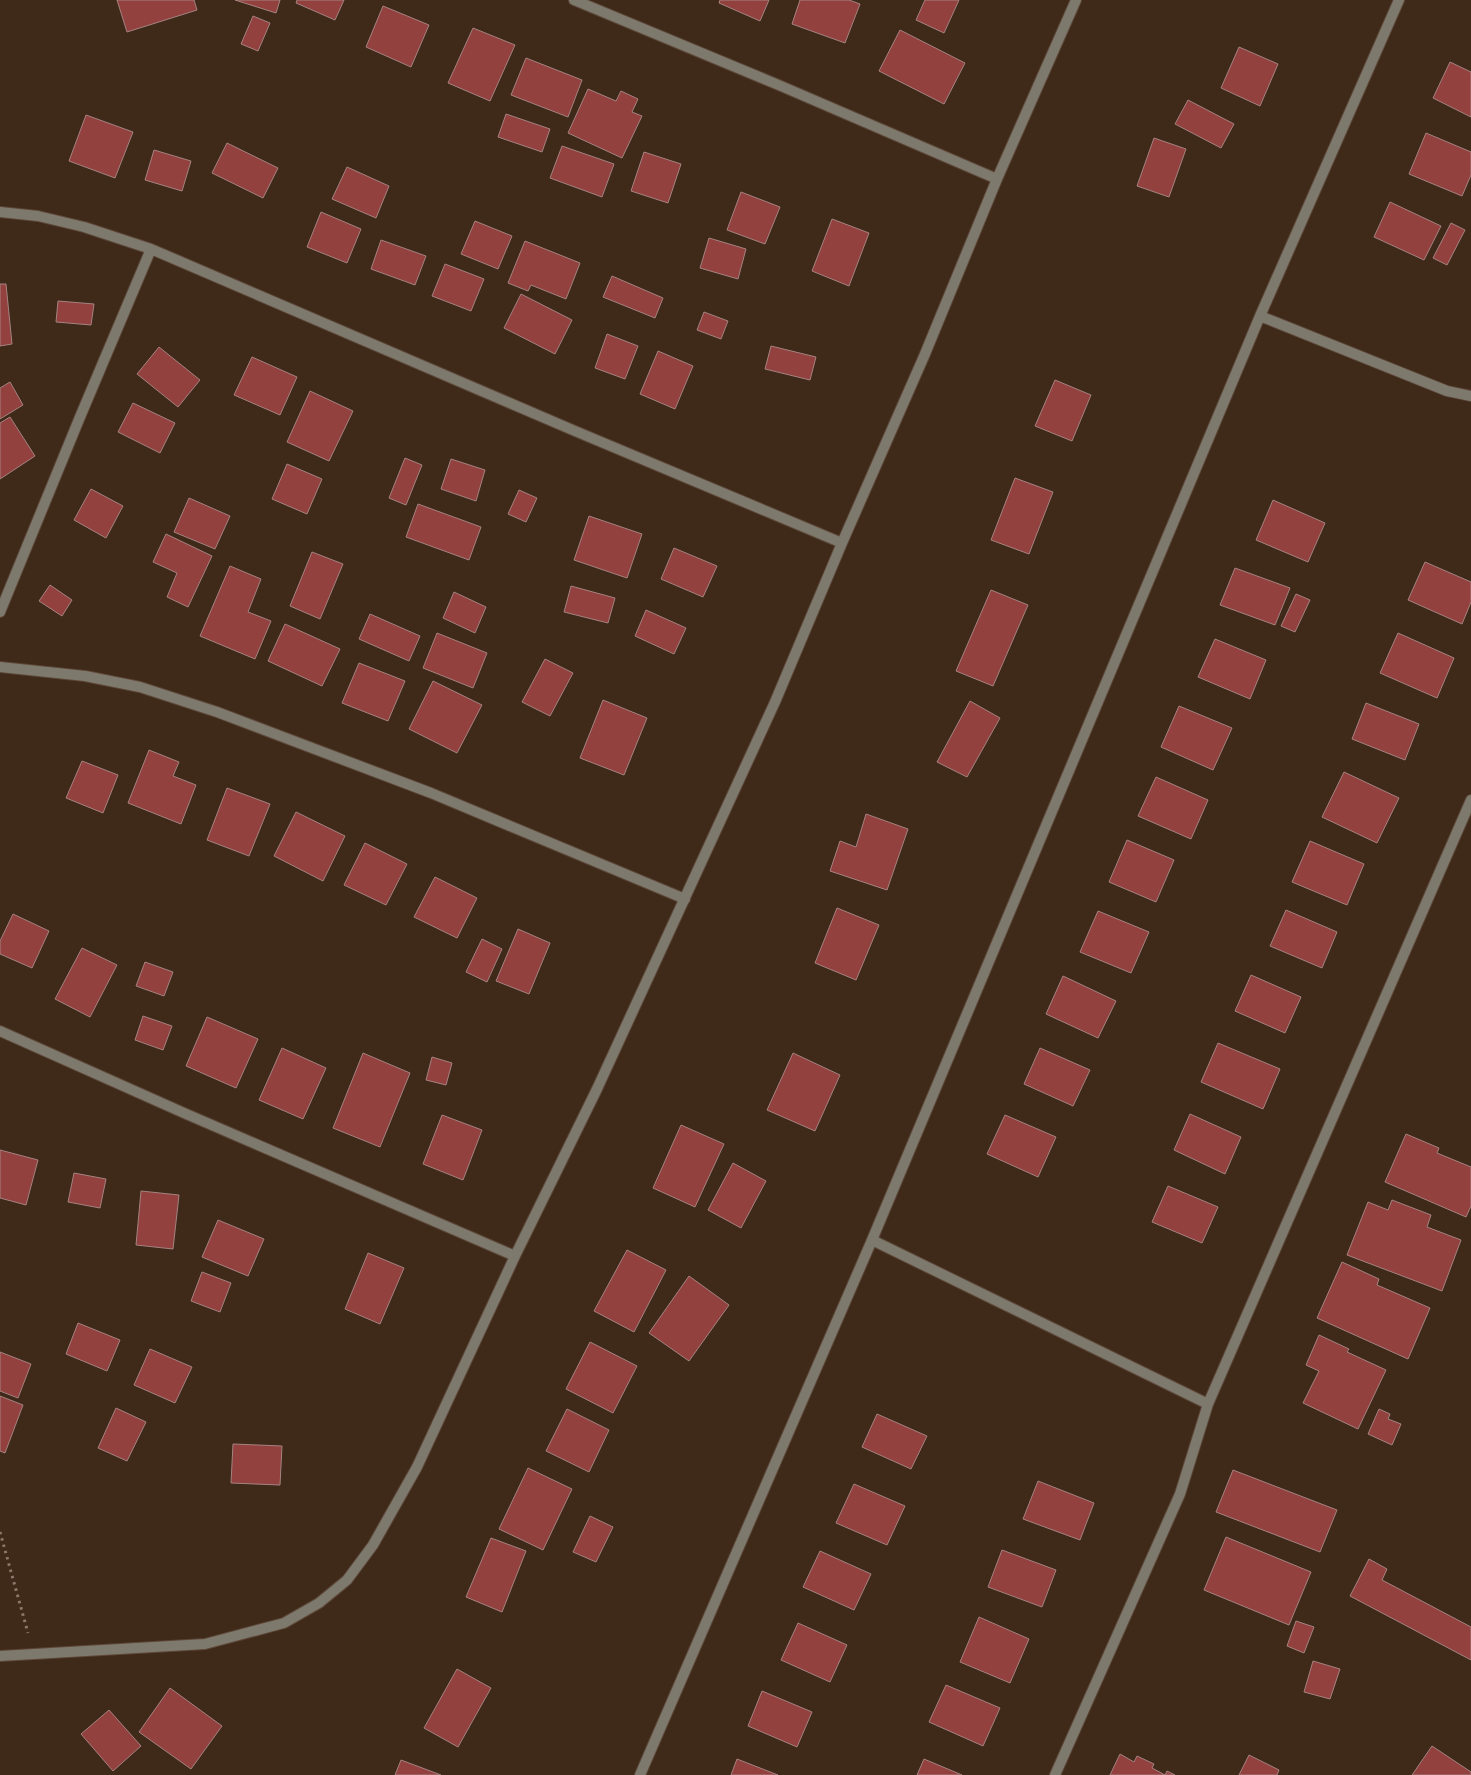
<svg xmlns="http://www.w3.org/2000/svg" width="1471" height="1775" viewBox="0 0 1471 1775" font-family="'Roboto Condensed',sans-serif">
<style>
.building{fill:#92413f;stroke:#a58380}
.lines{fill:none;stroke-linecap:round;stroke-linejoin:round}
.minor-casing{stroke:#5c4738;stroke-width:12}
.path{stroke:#8b786a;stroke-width:3;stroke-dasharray:2.5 4;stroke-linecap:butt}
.minor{stroke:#7e796d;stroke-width:10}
</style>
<rect width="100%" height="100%" fill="#3f2919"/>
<!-- building -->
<path class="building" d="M117,0H194L197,10L127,32Z
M235,0H280L276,13Z
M297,0H344L335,20L296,3Z
M720,0H769L760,21L719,3Z
M800,0H849L860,4L845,43L792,24Z
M925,0H959L944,33L916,20Z
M383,6L429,25L411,67L366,47Z
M253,16L270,23L258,51L241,44Z
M473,28L515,45L490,101L448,83Z
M900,30L965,63L944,104L879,71Z
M1239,47L1278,64L1260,106L1221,88Z
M526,58L582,80L568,117L511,95Z
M1450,62L1471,72V117L1433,98Z
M588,89L616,101L621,91L638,99L632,112L642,116L622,158L568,133Z
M1188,100L1234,124L1221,148L1175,124Z
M506,114L550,129L542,152L498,137Z
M86,115L133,132L115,178L69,161Z
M1426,133L1471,152V175L1462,196L1409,174Z
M1154,138L1186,149L1169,197L1137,186Z
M227,143L278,168L263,198L212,173Z
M562,146L614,164L602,197L550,178Z
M154,150L191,161L182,191L145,180Z
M644,152L681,164L668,203L631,191Z
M347,167L389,186L376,218L332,199Z
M741,192L780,207L765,244L727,230Z
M1390,202L1441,226L1424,260L1374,237Z
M321,212L361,229L347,263L307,247Z
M832,219L869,233L849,286L812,271Z
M475,221L512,236L498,269L461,254Z
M1451,223L1465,230L1447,265L1433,258Z
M709,238L746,249L738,279L700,268Z
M381,240L426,256L415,285L371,269Z
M525,241L580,263L566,299L531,285L528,291L508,283Z
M445,264L484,279L471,311L432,296Z
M612,276L663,298L655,318L603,297Z
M0,284H6L12,344L0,346Z
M521,294L572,320L555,354L504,328Z
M58,301L94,304L91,325L56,322Z
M704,312L728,321L721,339L697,330Z
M607,334L638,346L625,379L595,368Z
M771,346L816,357L810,380L765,369Z
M159,347L200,380L178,407L137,374Z
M658,351L693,366L675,409L640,394Z
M252,357L297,377L280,415L234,395Z
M1055,380L1091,395L1072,441L1035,426Z
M10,382L23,405L0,419V388Z
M310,391L353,411L329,461L287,442Z
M133,403L175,423L160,453L118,432Z
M10,417L35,456L0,479V423Z
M405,458L422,465L406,505L389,498Z
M451,459L485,470L476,501L441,489Z
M287,464L322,479L307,514L272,499Z
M1015,478L1053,492L1029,554L991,540Z
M91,489L123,506L106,538L74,520Z
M519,490L537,498L526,522L508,514Z
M189,498L230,516L215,549L174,532Z
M1273,500L1325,523L1308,562L1256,540Z
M418,504L481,527L469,560L406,537Z
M589,516L642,534L627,578L574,560Z
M166,534L212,556L188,607L167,597L177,573L153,562Z
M674,548L717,566L703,597L661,579Z
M312,552L343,564L320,619L290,606Z
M1425,562L1471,582V602L1462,624L1408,600Z
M230,566L261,579L248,612L271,621L255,659L200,636Z
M1235,568L1290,588L1275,625L1220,605Z
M50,585L72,600L62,616L39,601Z
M571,586L615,598L608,623L564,612Z
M991,590L1028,605L993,686L956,671Z
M454,592L486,607L475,633L443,618Z
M1296,594L1310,600L1295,632L1281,626Z
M646,610L686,628L674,654L635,636Z
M370,614L420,636L409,661L359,639Z
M285,624L340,649L322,686L268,661Z
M437,633L487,653L473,688L423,668Z
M1398,633L1454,658L1437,698L1380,673Z
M1215,639L1266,660L1250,699L1198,677Z
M545,659L573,673L550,716L522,702Z
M359,663L405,681L388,721L342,703Z
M433,681L482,705L457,753L409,729Z
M603,700L647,718L624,775L580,758Z
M970,701L1000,718L967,777L937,762Z
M1366,703L1419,724L1405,760L1352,739Z
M1179,706L1232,728L1213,770L1161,747Z
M149,750L179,762L173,776L196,785L181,824L128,803Z
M82,761L118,775L103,813L66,798Z
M1344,772L1399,798L1377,843L1322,817Z
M1156,777L1208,800L1191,839L1138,816Z
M227,788L270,804L249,856L207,840Z
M296,812L345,836L323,881L274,856Z
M866,814L908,829L887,890L830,871L840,841L856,847Z
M1127,840L1174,860L1156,902L1109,882Z
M1310,841L1364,864L1347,905L1292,882Z
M365,843L407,864L386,905L344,885Z
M435,877L477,898L457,938L414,917Z
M837,908L879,925L856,980L815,963Z
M1286,910L1337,932L1322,968L1270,946Z
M1098,911L1149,932L1131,973L1080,952Z
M13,914L49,931L32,968L0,954V941Z
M518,929L550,943L529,994L496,981Z
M482,939L502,949L487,982L466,972Z
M82,948L117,965L90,1017L55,999Z
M145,962L173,972L164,996L136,986Z
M1251,975L1301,997L1285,1033L1235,1011Z
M1063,976L1116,1001L1098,1038L1046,1014Z
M143,1016L172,1026L163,1050L135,1040Z
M207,1017L258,1039L236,1088L186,1066Z
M1218,1043L1280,1069L1263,1109L1201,1082Z
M282,1048L326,1068L303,1119L259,1100Z
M1040,1048L1090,1070L1073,1106L1024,1084Z
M363,1053L410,1073L380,1147L333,1128Z
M793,1053L840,1075L815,1131L767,1110Z
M432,1057L452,1063L446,1085L426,1080Z
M1190,1114L1241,1137L1225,1174L1174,1150Z
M442,1115L482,1130L463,1180L423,1164Z
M1005,1115L1056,1137L1038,1177L987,1154Z
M681,1125L724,1144L695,1207L653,1188Z
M1406,1134L1439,1148L1437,1153L1471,1167V1206L1466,1217L1385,1182Z
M0,1150L38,1160L26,1205L0,1198Z
M733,1163L766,1181L741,1228L708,1210Z
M74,1173L106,1179L100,1208L68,1202Z
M1168,1186L1218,1207L1202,1243L1152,1222Z
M141,1191L179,1195L173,1249L136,1245Z
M1392,1200L1431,1215L1427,1227L1461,1240L1442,1291L1347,1255L1368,1202L1388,1210Z
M218,1220L264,1239L248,1276L202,1257Z
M627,1250L666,1270L634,1332L594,1311Z
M368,1253L404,1268L380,1324L345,1309Z
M1342,1262L1379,1279L1377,1285L1430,1308L1408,1359L1317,1318Z
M202,1272L231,1283L220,1312L191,1301Z
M689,1276L729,1305L689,1361L649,1333Z
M78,1323L120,1340L107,1371L66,1354Z
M1319,1335L1349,1349L1347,1352L1386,1370L1358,1429L1303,1403L1319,1371L1306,1365Z
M590,1342L637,1366L613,1413L566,1389Z
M150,1349L192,1367L175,1403L134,1385Z
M0,1352L31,1364L18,1398L0,1391Z
M0,1396L23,1405L5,1453L0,1451Z
M116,1408L146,1422L127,1461L98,1448Z
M567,1409L609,1430L589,1472L546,1451Z
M1379,1409L1390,1414L1388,1419L1401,1424L1392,1445L1368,1434Z
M877,1414L927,1436L911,1469L862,1447Z
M233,1444L282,1446L280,1485L231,1483Z
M528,1468L572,1489L543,1550L499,1529Z
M1233,1470L1337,1510L1320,1552L1216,1512Z
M1038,1481L1094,1503L1080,1540L1023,1519Z
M854,1484L905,1506L887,1545L836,1523Z
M590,1516L613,1527L596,1562L573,1552Z
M1226,1537L1311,1572L1289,1625L1204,1590Z
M491,1538L526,1551L502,1612L466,1597Z
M1002,1550L1056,1570L1042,1607L988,1587Z
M820,1551L871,1574L854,1610L803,1587Z
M1369,1559L1387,1569L1382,1580L1471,1627V1660L1350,1596Z
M979,1617L1029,1639L1010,1683L960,1662Z
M1296,1621L1314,1627L1304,1653L1287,1646Z
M798,1623L847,1645L830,1682L781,1660Z
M1313,1661L1340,1669L1330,1699L1304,1692Z
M457,1669L491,1688L458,1747L424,1728Z
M946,1685L1000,1708L983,1746L929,1722Z
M170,1688L222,1726L191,1769L139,1732Z
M762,1691L812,1712L797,1747L748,1726Z
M109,1710L141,1746L113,1771L81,1734Z
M1432,1746L1471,1772V1775H1412Z
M1120,1754L1134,1762L1137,1756L1154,1764L1152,1768L1165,1775L1167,1771L1175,1775H1110Z
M1249,1755L1279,1770L1277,1775H1239Z
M737,1759L778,1775H731Z
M924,1759L962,1775H917Z
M401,1760L441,1775H395Z"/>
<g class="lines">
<defs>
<path id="minor" d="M574,0L781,86L997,179
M0,212L38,216L84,227L151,249L575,431L842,543
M1260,316L1447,391L1471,396
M0,612L80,417L151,249
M0,667L85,676L140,687L217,712L431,793L685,899
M0,1031L184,1113L515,1256
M872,1240L1208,1404
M0,1656L205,1644L284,1623L319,1603L347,1580L373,1545L417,1467L515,1256L597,1089L775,702L842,543L925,354L997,179L1076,0
M640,1775L872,1240L1260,316L1399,0
M1055,1775L1180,1494L1208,1404L1471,800"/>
</defs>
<!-- minor casing -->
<use href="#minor" class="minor-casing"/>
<!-- path -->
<path class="path" d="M0,1532L28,1633"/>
<!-- minor -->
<use href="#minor" class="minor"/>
</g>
</svg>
